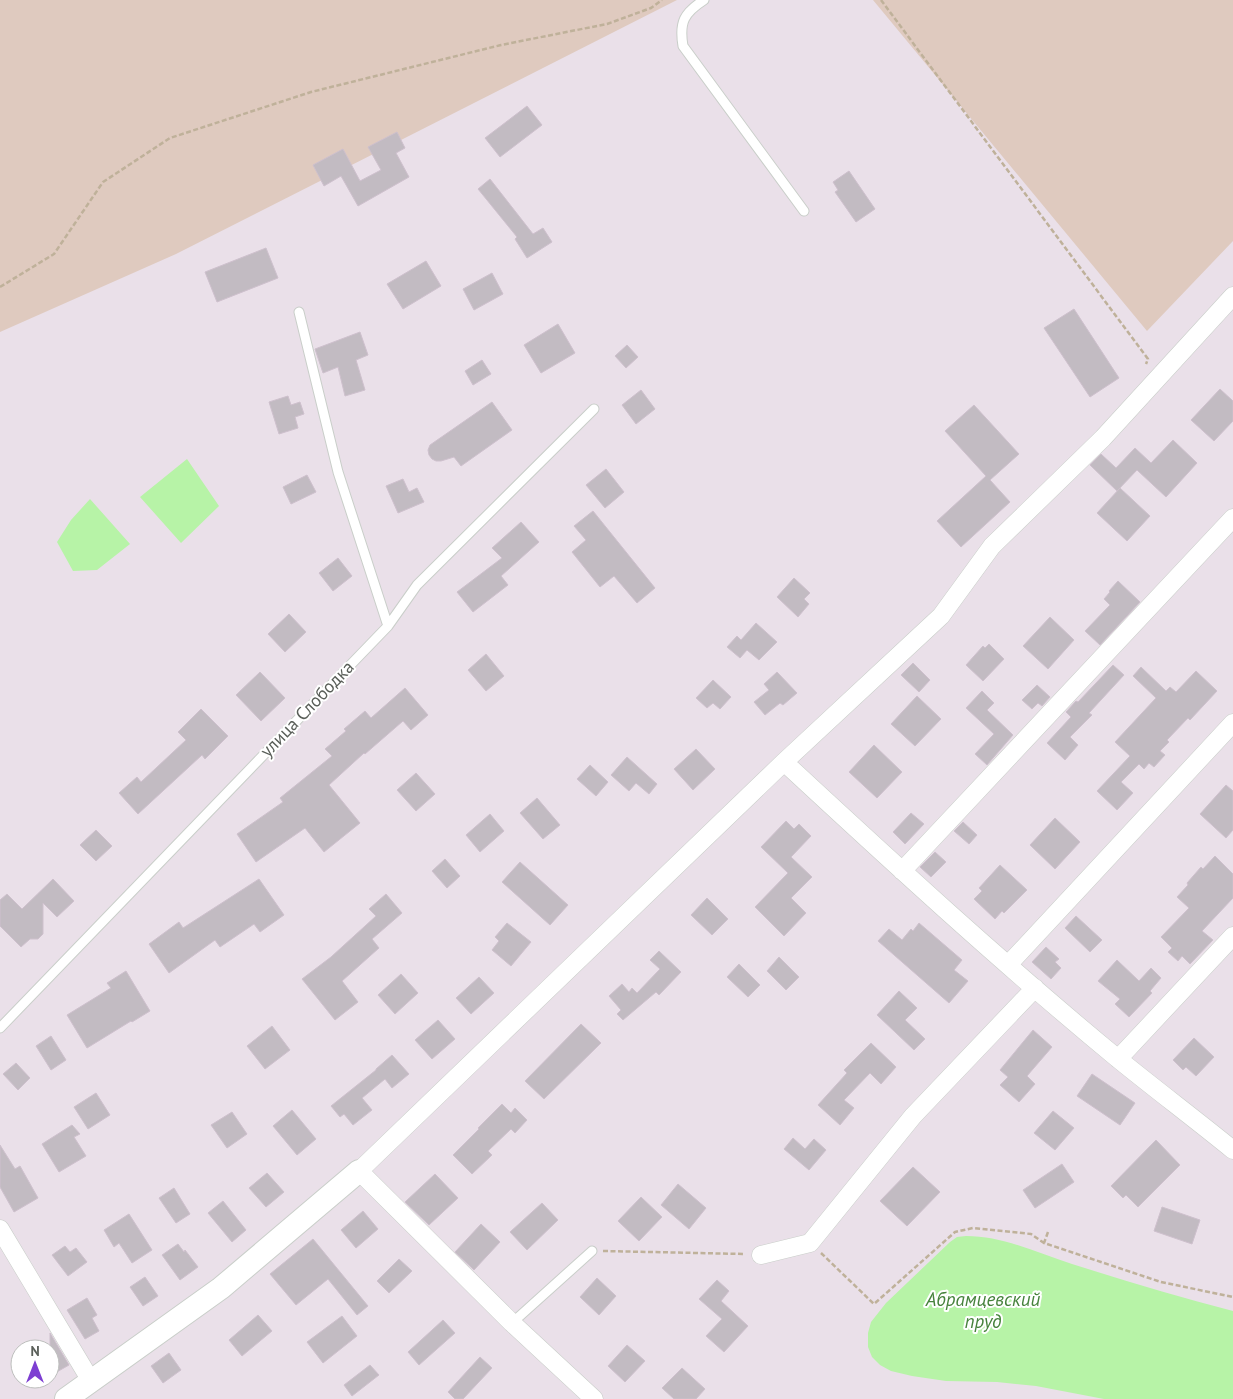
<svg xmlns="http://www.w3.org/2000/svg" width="1233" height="1399" viewBox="0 0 1233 1399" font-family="'PT Sans',sans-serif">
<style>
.green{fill:#dfcabf}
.water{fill:#b7f3a7}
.building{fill:#c2bbc2;stroke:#cec0cd}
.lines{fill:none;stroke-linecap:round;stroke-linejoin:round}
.service-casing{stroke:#c9cec9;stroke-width:11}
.minor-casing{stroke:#c9cec9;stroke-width:19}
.tertiary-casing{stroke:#c9cec9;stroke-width:24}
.path{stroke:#bfb19a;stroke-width:2.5;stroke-dasharray:5 2.5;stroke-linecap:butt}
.service{stroke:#fff;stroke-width:9}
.minor{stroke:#fff;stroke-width:18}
.tertiary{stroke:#fff;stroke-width:22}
.labels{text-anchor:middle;stroke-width:4;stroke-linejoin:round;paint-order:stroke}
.street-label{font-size:18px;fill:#5a5f59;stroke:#fff}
.water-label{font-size:19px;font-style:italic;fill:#46823c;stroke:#fff}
</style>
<rect width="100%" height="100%" fill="#eae0e9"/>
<!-- green -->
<path class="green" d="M0,0H677L176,254L0,332Z
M873,0H1233V241L1147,331Z"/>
<!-- water -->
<path class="water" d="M187,459L219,506L181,543L140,497Z
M90,499L130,544L97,570L73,571L57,542L71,520Z
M966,1236C1003,1236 1038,1253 1072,1264C1126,1281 1179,1297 1233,1311V1399H1104L1036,1386L997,1382L946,1381L912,1376L891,1371L880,1365L872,1357L868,1347V1333L871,1322L886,1303L950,1242L957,1237Z"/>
<!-- building -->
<path class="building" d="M527,106L542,125L500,157L485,138Z
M397,132L405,148L396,153L409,177L358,206L341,176L324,186L313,165L343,149L360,181L381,170L368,147Z
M849,171L875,209L856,222L835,192L838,190L833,182Z
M490,179L533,234L543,228L552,242L527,258L515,239L517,237L478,189Z
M266,248L278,278L217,302L205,272Z
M426,261L441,286L403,309L387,284Z
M492,273L503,294L474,310L463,289Z
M1074,309L1119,378L1090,397L1044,328Z
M558,324L575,353L541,373L524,345Z
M360,332L368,355L356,360L365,390L345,396L338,367L323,373L315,349Z
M627,345L638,357L626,368L615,356Z
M482,360L491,374L473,385L465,371Z
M1220,389L1233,401V421L1214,441L1191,420Z
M641,390L655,409L636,424L622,405Z
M288,396L291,405L300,402L304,414L295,417L298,428L279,434L269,402Z
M492,402L512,430L461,466L454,457L441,461H436L432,459L429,455L428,450L430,445Z
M974,405L1019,454L990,480L1010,502L961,547L937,521L986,476L945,431Z
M1173,440L1197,463L1166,497L1137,470L1117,491L1090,465L1101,454L1116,468L1135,448L1151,463Z
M606,469L624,492L605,508L586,485Z
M307,475L316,492L291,504L283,487Z
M403,479L409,492L417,488L424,502L398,513L386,486Z
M1120,488L1150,516L1127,541L1097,513Z
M593,511L655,588L637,603L614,576L600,587L572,552L586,540L574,526Z
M521,522L539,542L501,576L508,585L473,612L457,592L502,558L492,548Z
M338,558L352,576L333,591L319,573Z
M794,578L810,593L804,599L809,604L798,617L777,597Z
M1118,581L1140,602L1100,645L1085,631L1110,605L1104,599L1110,592L1109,591Z
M289,614L306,632L285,652L268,634Z
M1050,617L1074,640L1048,669L1023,646Z
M756,623L777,642L759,660L747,650L740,658L727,647L737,636L741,640Z
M989,644L1004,659L983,681L966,665L983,646L985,648Z
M486,654L504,676L486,691L468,670Z
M913,663L930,680L919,692L901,675Z
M1113,665L1124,675L1089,713L1092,715L1070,737L1078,745L1065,760L1047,743L1071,717L1066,712L1076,701L1078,702Z
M1141,667L1166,691L1170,687L1176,692L1196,671L1217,691L1190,720L1188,718L1167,740L1169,742L1160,751L1165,755L1154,767L1149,763L1144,769L1139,764L1121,782L1133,793L1117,810L1097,791L1130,756L1115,742L1156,698L1133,676Z
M260,672L285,698L261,721L236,695Z
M777,672L797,693L783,705L780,703L765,715L754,702L769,690L764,684Z
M713,680L731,697L720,709L713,703L707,708L696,698Z
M1037,685L1050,697L1042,706L1038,703L1032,709L1022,700Z
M405,688L428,715L411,730L403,721L365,754L364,753L329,785L360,823L324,852L305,828L256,862L237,834L283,802L280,798L332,756L325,749L346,731L344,729L365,711L371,718Z
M982,691L994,703L987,710L1013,735L987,765L975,754L994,734L966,708Z
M917,696L941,719L915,746L891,724Z
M201,709L228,736L205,759L202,755L138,814L119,793L137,777L141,782L186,740L178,732Z
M874,745L902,772L877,798L849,772Z
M696,749L715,769L693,790L674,769Z
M627,757L657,784L649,794L636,783L629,791L611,775Z
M590,765L608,782L596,796L577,779Z
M416,773L435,794L416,811L397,790Z
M1226,785L1233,791V830L1226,838L1200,814Z
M537,798L560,825L543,839L520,813Z
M911,813L924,824L905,844L893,832Z
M490,814L504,831L480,852L466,835Z
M1055,818L1080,842L1055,869L1030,845Z
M786,821L794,829L799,824L811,836L791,857L812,877L791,898L806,913L784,936L755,907L788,873L761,847Z
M963,822L977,835L969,844L954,831Z
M96,830L112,846L96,861L80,845Z
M935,852L946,862L931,877L920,867Z
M1215,856L1233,874V898L1202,931L1213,940L1190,964L1182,956L1178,961L1168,952L1172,948L1161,937L1189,908L1177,897L1188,885L1187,883L1201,867L1203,869Z
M445,859L460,876L447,888L432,871Z
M520,862L568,905L550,925L502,882Z
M1000,865L1027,890L1004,913L1002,911L995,919L974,899L982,891L979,888Z
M53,879L74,901L57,917L43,903V934L38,939H30L21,947L0,926V900L7,894L22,909Z
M259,879L284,915L260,932L254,924L220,947L215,940L169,973L149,944L179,922L183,928Z
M386,894L402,913L372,939L379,948L342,981L358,1002L335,1020L302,979L331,957L376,916L369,909Z
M707,898L728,919L712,935L691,915Z
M1076,916L1102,940L1090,952L1065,928Z
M507,923L531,942L511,966L492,950L499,941L495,937Z
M919,923L962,960L954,970L968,981L949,1003L878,941L889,929L902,940L911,929L913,931Z
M1046,947L1059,959L1055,962L1061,968L1051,979L1032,962Z
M659,951L681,972L659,995L656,992L623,1020L617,1014L621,1010L609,996L622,984L629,992L632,988L637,993L660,969L650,960Z
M779,957L799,977L786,990L767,971Z
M1117,960L1139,981L1151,968L1161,978L1150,991L1152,993L1129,1017L1115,1004L1120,999L1098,981Z
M739,964L760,985L748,997L727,977Z
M126,971L150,1011L132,1022L131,1021L87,1048L67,1015L111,988L107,983Z
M401,974L418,993L395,1014L378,995Z
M479,977L494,993L471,1014L456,998Z
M899,991L917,1008L905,1020L925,1039L914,1050L877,1015Z
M438,1020L455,1039L432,1059L415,1040Z
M581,1024L601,1043L544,1099L525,1081Z
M272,1026L290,1050L265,1069L247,1046Z
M1033,1030L1052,1047L1027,1076L1035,1084L1019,1102L1000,1085L1008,1077L1000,1070Z
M51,1036L66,1060L51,1070L36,1046Z
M1194,1038L1214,1057L1196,1076L1186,1067L1183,1070L1173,1060Z
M871,1043L896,1067L881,1084L870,1073L844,1100L854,1108L840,1125L818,1105L847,1073L844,1070Z
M392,1055L409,1074L392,1088L385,1079L362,1098L372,1110L353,1125L344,1114L340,1117L331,1106L376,1070V1069Z
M16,1063L30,1078L18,1090L3,1074Z
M1092,1074L1135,1103L1120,1125L1077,1096Z
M96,1093L110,1115L88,1129L74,1107Z
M502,1104L511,1113L515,1108L527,1120L515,1133L511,1129L488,1151L492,1155L472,1174L453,1155L479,1129L478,1128Z
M292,1110L316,1139L297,1155L273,1126Z
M1053,1111L1074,1128L1055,1150L1034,1133Z
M232,1112L247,1134L227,1148L211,1125Z
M72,1125L80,1134L74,1137L86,1156L59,1172L42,1144Z
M793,1138L805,1149L814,1139L826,1150L809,1170L784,1149Z
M1156,1140L1180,1165L1138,1207L1126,1195L1123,1198L1111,1186Z
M0,1145L15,1169L20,1166L38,1198L14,1212L0,1187Z
M1062,1164L1074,1182L1035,1208L1023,1190Z
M913,1167L940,1192L907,1226L880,1201Z
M267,1173L284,1192L266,1207L249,1188Z
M435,1174L458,1198L429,1225L405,1202Z
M678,1184L706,1208L689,1229L661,1205Z
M174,1188L190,1214L176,1223L159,1198Z
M641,1197L662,1217L639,1241L618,1221Z
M223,1201L246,1230L232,1242L208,1213Z
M542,1203L558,1220L527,1250L510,1232Z
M1162,1207L1200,1220L1192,1244L1154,1231Z
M363,1211L378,1229L356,1248L341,1230Z
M129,1214L152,1250L132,1263L119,1243L114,1247L104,1230Z
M481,1224L500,1242L474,1270L455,1252Z
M313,1239L368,1306L357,1315L328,1279L296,1305L270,1274Z
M178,1244L184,1252L185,1250L198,1267L180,1280L162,1255Z
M65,1246L70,1252L76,1248L87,1262L68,1276L52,1255Z
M399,1259L412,1271L389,1293L377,1281Z
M145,1277L158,1296L143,1306L130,1287Z
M597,1278L616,1296L599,1315L580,1297Z
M717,1280L729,1291L721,1301L748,1326L724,1352L706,1336L722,1319L699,1299Z
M87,1298L97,1315L92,1318L99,1331L85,1339L67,1310Z
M258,1315L272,1331L242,1356L229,1340Z
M342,1316L357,1336L323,1363L307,1342Z
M443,1320L455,1333L419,1365L408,1352Z
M50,1333L69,1365L55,1373L50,1365Z
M627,1345L645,1361L625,1382L608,1366Z
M169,1353L181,1370L163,1383L151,1366Z
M480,1357L492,1368L463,1399H455L448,1392Z
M370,1365L379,1375L352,1396L344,1385Z
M682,1368L705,1389L696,1399H674L662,1388Z"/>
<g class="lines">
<defs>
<path id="service" d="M704,0C684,13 679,22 683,46L804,211
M388,626L417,585L594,409
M0,1028L388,626L338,472L299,312
M512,1323L592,1251"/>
<path id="minor" d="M784,762C893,863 1003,964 1117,1058C1155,1089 1195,1119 1233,1150
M902,871L1233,518
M1008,965L1233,723
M1118,1059L1233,936
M0,1229L91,1381
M761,1255L810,1243L913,1116L1035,988
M594,1399L512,1323L359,1171L784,762L941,616L992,546L1103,438L1233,296"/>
<path id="tertiary" d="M66,1399L221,1288L359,1171"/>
</defs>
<!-- service casing -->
<use href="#service" class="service-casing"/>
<!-- minor casing -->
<use href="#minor" class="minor-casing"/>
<!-- tertiary casing -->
<use href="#tertiary" class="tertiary-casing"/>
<!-- path -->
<path class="path" d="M881,0L1148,359L1146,364
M0,287L54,254L103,182L170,138L311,92L501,45L607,24L651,8L662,0
M1048,1232L1044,1243L1161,1282L1233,1297
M603,1251L745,1254
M821,1253L874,1304L955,1232L973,1228L1031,1234L1044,1243"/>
<!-- service -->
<use href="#service" class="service"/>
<!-- minor -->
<use href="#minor" class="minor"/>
<!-- tertiary -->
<use href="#tertiary" class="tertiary"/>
</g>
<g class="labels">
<!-- street labels -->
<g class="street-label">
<text transform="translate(307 709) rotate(-46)" y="6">улица Слободка</text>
</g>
<!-- water labels -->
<g class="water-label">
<text x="983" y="1306">Абрамцевский<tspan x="983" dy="22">пруд</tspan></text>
</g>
</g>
<!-- north arrow -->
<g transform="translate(35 1364)"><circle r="24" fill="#ffffff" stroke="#bdbfbd"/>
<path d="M0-4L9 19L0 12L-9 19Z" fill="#7d3ed2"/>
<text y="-8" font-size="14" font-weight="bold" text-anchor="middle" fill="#5a5f59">N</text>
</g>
</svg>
